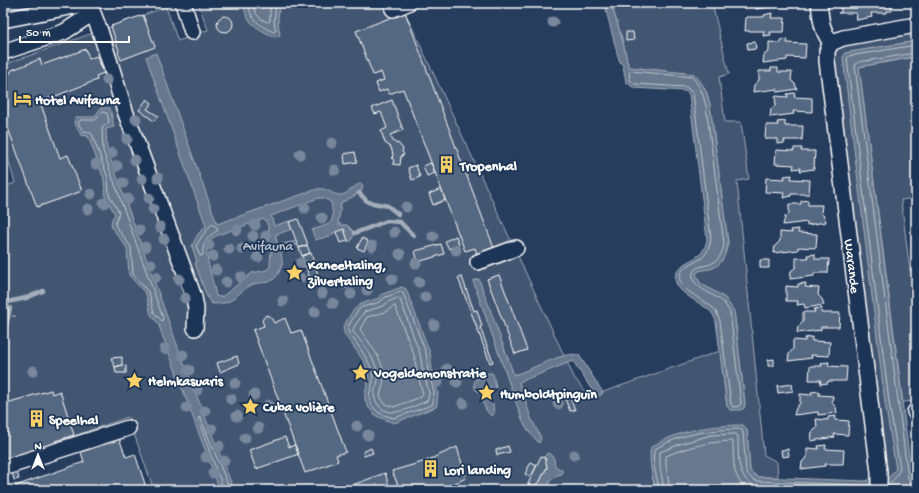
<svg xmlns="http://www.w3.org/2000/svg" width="919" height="493" viewBox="0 0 919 493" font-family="'Gochi Hand',sans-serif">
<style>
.green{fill:#425672;stroke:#a0aab8}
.water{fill:#67788e;stroke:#a4aebb;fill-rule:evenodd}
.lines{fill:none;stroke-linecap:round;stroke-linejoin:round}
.shore{stroke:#c2c9d2;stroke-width:1}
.stream{stroke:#a4aebb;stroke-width:4.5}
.ferry{stroke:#bbc2cc;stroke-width:1;stroke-dasharray:5 4;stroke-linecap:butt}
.building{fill:#556781;stroke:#fff}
.minor-casing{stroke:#fff;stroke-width:18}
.minor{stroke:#1d3557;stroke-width:15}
.tree{fill:#79879c}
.labels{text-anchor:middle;stroke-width:3.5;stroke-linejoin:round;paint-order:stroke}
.poi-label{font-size:14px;font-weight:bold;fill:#fff;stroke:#1d3557;text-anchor:start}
.park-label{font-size:14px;fill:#bdc4ce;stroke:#1d3557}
.street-label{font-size:14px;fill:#fff;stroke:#1d3557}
</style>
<rect width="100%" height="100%" fill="#263d5e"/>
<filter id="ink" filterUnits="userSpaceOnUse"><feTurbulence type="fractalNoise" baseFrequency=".025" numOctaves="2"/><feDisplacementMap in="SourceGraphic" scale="8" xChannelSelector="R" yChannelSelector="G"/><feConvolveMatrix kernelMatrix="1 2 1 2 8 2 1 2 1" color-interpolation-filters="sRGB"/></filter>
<g filter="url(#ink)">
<!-- green -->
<path class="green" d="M198,3H402L405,12L574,377L589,397L720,351L727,406L744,408L745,404L735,318L725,298L700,283L696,275L697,272L701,270L713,268L728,243L710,105L707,93L694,74L629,67L627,61L623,42L611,3H712L729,74L719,77L725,122H741L749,179L737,181L764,455L777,462L778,477H757L750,471L747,430L743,425L651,467L655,490H154L128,417L3,461V187L15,183L3,142V65L166,7L178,41L208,30Z
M916,33V41L845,53L896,469L887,480L835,65V51L840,46Z
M916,57V198L901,200L910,271H916V401L903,402L859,67Z"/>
<!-- water -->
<path class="water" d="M245,3H279L278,22L280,35L276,37H274C260,30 242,21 245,3Z
M604,3H611L623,42L627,61L629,67L694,74C703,83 707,92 710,105L728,243C726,253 723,264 713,268C708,270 702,269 697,272L696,275L700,283L725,298L734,311L745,404L744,408L741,410H730L727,406L716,322C715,318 713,314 710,311C701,302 667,290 677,272C686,256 703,263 707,239L689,94L685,91L634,88L626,82L623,66L619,60Z
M916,41V56L859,67L912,478L914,481H916V490H655C653,477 648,461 651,447C678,430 712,425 743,425L747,430L750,471L757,477L866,481L871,479L887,480L896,469L885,403L843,58L845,53Z
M156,53L217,224L317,189C329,187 332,196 341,195C349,194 355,183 362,184L363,186L361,192L341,203L339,218L338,221L340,225H347L355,233L351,241H348L344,229L333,233V235L315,240L312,230C332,223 335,226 331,202L323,198H318L271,216L274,226L289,221L292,229L275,235L278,245L296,241L297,245L285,248L281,254C283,263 283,264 279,272C271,288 262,279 250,286C232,296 236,304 212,304C206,297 205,291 202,283C200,276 197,270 195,263L197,262L192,246L198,234L206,226L146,57ZM263,219L266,221L269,229L268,239L271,247L270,266L267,270L252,273L223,296L219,297L216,296C214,283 203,253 208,243C210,239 215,237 218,235Z
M101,108H110L114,127L106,129L107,149L181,356L234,490H220L163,337L158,323L151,315L146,294L129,275L127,248L111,226L112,219L115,214L105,196L104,179L88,136L81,135L74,122L76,117H94Z
M479,279L514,375C528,371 566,350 579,355L602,391V394L600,396H596L573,361L519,382L531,418L541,438L539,443L530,433L523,422L473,281Z
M402,287L406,289L430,353L432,369L438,392L437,403L436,407L394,423L376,416L369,408L365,400V394L369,378L365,363L351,343L345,336L343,327C356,305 355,305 380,298V295Z
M488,373H492L493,374L496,388L495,389L491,390L487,385H485L483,393L493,404L494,414L492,416C486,413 481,400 481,393L476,390L474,385L475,380C480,377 485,377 488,373Z
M547,453L552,455L554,459L555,466L562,470V474L557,475L549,482V490H527L530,485L539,483L547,467L544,458Z"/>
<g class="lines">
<!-- shore -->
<path class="shore" d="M249,3C248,18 261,27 274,32L276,30L274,22L276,3
M254,3C253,14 259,18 267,22L270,21V3
M916,53L859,62L856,64L855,67L908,478L911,484L916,485
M631,71L692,77C700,86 703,94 706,106L724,244C719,274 696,260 693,273C689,287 715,294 723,302C726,305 728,309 730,312L741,404L739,406L733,407L731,404L720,321C718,316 717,312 713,308C705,300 675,289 680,274C686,259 707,267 711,239L693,93L686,87L635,84L630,80L629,73Z
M103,112L107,113L109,122L102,128L103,151L163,318L162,321L154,313L149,293L133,274L131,247L115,225L119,212L109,195L108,178L92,134L89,132L83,131L78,123L80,120H95Z
M212,224L218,228V230C208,238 202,240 203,255L200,256L196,246L202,236Z
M401,292L403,293L426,353L428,370L434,392L433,402L432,405L394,418C386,416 378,414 373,407C364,394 374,389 373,377C372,365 363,353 357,344C353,338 349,335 347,328L358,310L362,307L380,302L384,298Z
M398,298L400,299L420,354L423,371L429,393L428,399L427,401C413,406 392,420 379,406C377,403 374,399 374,395C374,389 379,383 378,377C377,361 364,344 353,332V329L364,312L383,306L388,302Z
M395,306L414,355L417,372L423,394L421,397L394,407L385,404L380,396C381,390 384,384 384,378C384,359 369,344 360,329L367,317L385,312Z
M888,484C893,482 899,473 900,468L889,402L847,59L849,56L916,45
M224,490L198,420L199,417L201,419L230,490
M659,490C658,478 650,461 655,449C679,434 709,430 737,429H741L743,432L746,472L751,478L756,481L865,485L870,484
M664,490L660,466V452L680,444L711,435L736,434L738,436C739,455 735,475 754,486L859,490
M670,490L666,465V456C687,447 708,442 731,441L733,442C734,461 731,479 749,490"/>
<!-- stream -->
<path class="stream" d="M359,193L368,202L388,206L398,214
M355,233L387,221L400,222L414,236
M3,303L26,298L43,291
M3,340L10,308"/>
<!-- ferry -->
<path class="ferry" d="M3,317L16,316"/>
</g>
<!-- building -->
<path class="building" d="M757,3H798H780V6L756,9Z
M839,3H892V11H887V13H871L872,17L857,20L856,13H838L841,12V8H839Z
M405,12L494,248L477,254L475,248L465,251L403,89L389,94L387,89L379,92L376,83L384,80L381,72L373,75L356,31Z
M772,13L771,18H785L784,32H770L771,35L763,36L764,31H745L746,17H764V15Z
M143,15L155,47L121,60L118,52L119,51L111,26Z
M217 24a8 8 0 1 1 16 0a8 8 0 1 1-16 0Z
M626,32H633L634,40L626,41Z
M788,39L787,43L806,44L805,58L787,57V60L763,63L764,55L769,51V42L781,43L780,40Z
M755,42L756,49L748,50L747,43Z
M86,49L89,59L97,56L104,73L96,76L97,80L40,102L60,158L68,155L82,191L37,207L3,115V79L7,78L12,70L40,59L42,65Z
M771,68H778V72H792L791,80L795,84L797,89L777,92V89L753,92L754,85L759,80V71H771Z
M795,93L794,97L812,98V112L793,111L794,114L770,117L771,109L776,105L775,96L788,97L787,94Z
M147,99L152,103L147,109L158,116L154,121L139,110Z
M392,100L403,130L390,135L393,141L397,144L398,143L403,149L402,151L404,155L401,156L400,165L393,164L394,160L392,158L393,155L391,147L385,143L381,131L387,128L381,112L375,114L372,108Z
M785,121V126H803L802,140H784L785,143L777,144V139H765L766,125H778L777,122Z
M802,148L801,151H815L814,169L800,171L801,168L793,169L794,165L775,164L776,150L794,151V148Z
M355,152L357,162L345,164L344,154Z
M431,163L435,173L427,176L423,166Z
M416,165L420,177L412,180L408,168Z
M792,175L791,179L810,180L809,194H791V196L783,198L784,193L765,192L766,178L785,179L784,176Z
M441,189L445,200L433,205L429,194Z
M808,200V205H822L821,213L824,216L826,222L807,225V222L783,225L785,217L789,213V204H801V201Z
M913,203H916L915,223Z
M298,219L307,242V245L299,248L289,222Z
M344,229L348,241L340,243L336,232Z
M799,229L798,233L817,234L816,248L798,247V250L774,253L775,246L780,241V232L792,233L791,230Z
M456,236L459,244L449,249L445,241Z
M362,238L368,241L364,251L357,248Z
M441,244L444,254L418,262L415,251Z
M307,245L310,253L302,256L299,248Z
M311,253L318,275L310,279L302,256Z
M815,254V259H829L828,273H814V276L790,279L791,271L796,267V258H808L807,255Z
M760,260H769V268H760Z
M499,275L527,350L515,354L487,279Z
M462,277L474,311L477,310L482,326L480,327L493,362L490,363L471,312L458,278Z
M806,283L805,287L819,288L818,295L822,299L824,305L805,308L804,304L797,305L798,301H786V286L798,287V284Z
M822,308L821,313H840L839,327H821V330L797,333L798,326L803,321V312H815L814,309Z
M266,315L271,317L274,323L285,318L291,333L301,330L346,452L336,455L338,461L305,473L253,330L264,326L262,320Z
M812,337V341L830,342L829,356L811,355L812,358L788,361L789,354L793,349V340L805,341V338Z
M237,356L239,364L220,372L217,363Z
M122,357V365L115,367L111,358Z
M774,359V366H768V360Z
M829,362L828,366L847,367L846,381H828V383L820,384L821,380H809L810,366H822L821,363Z
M122,365L126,366V373H116L115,367Z
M792,384L793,391L778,393L777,386Z
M51,390L52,394L60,391L74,435L55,441L56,445L3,461V404Z
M819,391V395L833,396L832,403L836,407L837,413L818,415V412L794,415L796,408L800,403V394L812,395L811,392Z
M570,397L575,410L570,411L565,399Z
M836,416L835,420L849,421L848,435L834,434L835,437L811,441L812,432L817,428L816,419L828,420V417Z
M285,437L289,447L295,445L299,454L256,469L249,450Z
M119,438L126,457L135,454L147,490H17L15,486L84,462L81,452Z
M826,445L825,449L844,450L843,464H825V466L801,469L802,462L807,457V448L819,449L818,446Z
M508,446L510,452L497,455L496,450Z
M457,447L466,478L440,490H400L392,471L426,461Z
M371,448L373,453L364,456L363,452Z
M788,449L789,456L782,457L781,450Z
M541,456L545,458L547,467L539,483L531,486L528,484Z
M531,462L537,465L531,477L525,474Z
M24,463L26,469L17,472L19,479L14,480L11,468Z
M385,473L390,489L387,490H339Z"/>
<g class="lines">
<defs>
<path id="minor" d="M89,3L100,31L125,111L194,297L196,309L195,328
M183,3L192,32
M819,3C821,19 821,29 831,43
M393,9L408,3
M3,20L90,3
M3,52L64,32L93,13
M478,262L516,248
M915,412H916
M3,468L128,428
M879,490V472L827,61V51L831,43L843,38L916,25"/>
</defs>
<!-- minor casing -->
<use href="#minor" class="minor-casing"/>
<!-- minor -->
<use href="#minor" class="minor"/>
</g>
<!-- trees -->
<g class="tree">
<circle cx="553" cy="22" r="5.5"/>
<circle cx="107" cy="80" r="5.5"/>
<circle cx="136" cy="119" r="5.5"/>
<circle cx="127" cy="139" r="5.5"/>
<circle cx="332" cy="143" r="5.5"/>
<circle cx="112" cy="153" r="5.5"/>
<circle cx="300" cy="154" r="5.5"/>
<circle cx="135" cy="160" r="5.5"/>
<circle cx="96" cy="164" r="5.5"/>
<circle cx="117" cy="166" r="5.5"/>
<circle cx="335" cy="170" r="5.5"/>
<circle cx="158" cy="178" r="5.5"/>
<circle cx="142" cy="179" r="5.5"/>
<circle cx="123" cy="183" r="5.5"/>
<circle cx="91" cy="194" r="5.5"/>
<circle cx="149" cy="198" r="5.5"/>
<circle cx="128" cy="199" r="5.5"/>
<circle cx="104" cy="203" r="5.5"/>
<circle cx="406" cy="207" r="5.5"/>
<circle cx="305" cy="208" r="5.5"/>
<circle cx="88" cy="209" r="5.5"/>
<circle cx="153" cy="209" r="5.5"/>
<circle cx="322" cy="218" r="5.5"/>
<circle cx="255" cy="225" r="5.5"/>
<circle cx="160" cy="227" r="5.5"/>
<circle cx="139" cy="230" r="5.5"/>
<circle cx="237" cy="230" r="5.5"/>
<circle cx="394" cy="232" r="5.5"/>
<circle cx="253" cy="236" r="5.5"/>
<circle cx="266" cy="236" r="5.5"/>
<circle cx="433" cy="236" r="5.5"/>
<circle cx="164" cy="239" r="5.5"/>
<circle cx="209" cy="245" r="5.5"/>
<circle cx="372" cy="246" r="5.5"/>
<circle cx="145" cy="247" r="5.5"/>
<circle cx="229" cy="249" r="5.5"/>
<circle cx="242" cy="249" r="5.5"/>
<circle cx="456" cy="250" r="5.5"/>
<circle cx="400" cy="254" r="5.5"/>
<circle cx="213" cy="256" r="5.5"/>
<circle cx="258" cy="257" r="5.5"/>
<circle cx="301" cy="263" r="5.5"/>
<circle cx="416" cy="263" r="5.5"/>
<circle cx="151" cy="264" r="5.5"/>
<circle cx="216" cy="270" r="5.5"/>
<circle cx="156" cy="277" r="5.5"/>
<circle cx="241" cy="277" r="5.5"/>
<circle cx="300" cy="278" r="5.5"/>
<circle cx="179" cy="279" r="5.5"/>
<circle cx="357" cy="279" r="5.5"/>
<circle cx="392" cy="279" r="5.5"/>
<circle cx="226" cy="282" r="5.5"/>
<circle cx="419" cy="282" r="5.5"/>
<circle cx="345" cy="284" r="5.5"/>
<circle cx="367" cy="290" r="5.5"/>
<circle cx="322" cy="293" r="5.5"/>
<circle cx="351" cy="294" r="5.5"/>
<circle cx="425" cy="297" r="5.5"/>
<circle cx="185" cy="298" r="5.5"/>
<circle cx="283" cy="301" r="5.5"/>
<circle cx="333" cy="303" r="5.5"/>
<circle cx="315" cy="312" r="5.5"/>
<circle cx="434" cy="325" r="5.5"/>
<circle cx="165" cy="349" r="5.5"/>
<circle cx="183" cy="355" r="5.5"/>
<circle cx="447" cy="369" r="5.5"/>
<circle cx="189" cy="370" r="5.5"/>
<circle cx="33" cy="371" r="5.5"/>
<circle cx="178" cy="382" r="5.5"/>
<circle cx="438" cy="382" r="5.5"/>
<circle cx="457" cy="382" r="5.5"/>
<circle cx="235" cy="383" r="5.5"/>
<circle cx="197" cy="390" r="5.5"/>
<circle cx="254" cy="395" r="5.5"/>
<circle cx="231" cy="399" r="5.5"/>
<circle cx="463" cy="403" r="5.5"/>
<circle cx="558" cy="404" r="5.5"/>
<circle cx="268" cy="405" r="5.5"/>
<circle cx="187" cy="408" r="5.5"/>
<circle cx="205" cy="411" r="5.5"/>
<circle cx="237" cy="416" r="5.5"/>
<circle cx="357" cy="426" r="5.5"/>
<circle cx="258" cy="428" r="5.5"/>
<circle cx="212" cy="429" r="5.5"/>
<circle cx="368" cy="435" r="5.5"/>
<circle cx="245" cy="438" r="5.5"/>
<circle cx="219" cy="446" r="5.5"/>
<circle cx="574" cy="455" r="5.5"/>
<circle cx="206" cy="457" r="5.5"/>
<circle cx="224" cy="461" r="5.5"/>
<circle cx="213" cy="473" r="5.5"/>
</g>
</g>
<!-- icons -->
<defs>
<symbol id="hotel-bare" viewBox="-9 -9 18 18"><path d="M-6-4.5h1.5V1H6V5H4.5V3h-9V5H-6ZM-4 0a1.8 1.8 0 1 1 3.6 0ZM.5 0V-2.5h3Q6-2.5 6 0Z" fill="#ffd166" stroke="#1d3557" stroke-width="2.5" paint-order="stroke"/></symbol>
<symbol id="building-bare" viewBox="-9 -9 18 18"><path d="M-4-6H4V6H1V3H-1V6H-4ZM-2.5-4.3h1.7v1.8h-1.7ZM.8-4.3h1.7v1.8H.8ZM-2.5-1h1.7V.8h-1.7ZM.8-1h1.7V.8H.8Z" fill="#ffd166" stroke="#1d3557" stroke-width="2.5" paint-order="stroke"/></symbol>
<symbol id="sight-bare" viewBox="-9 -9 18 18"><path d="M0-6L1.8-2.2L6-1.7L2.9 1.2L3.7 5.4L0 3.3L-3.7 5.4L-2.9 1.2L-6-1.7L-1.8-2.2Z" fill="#ffd166" stroke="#1d3557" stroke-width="2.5" paint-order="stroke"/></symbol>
</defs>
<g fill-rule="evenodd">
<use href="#hotel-bare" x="10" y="86" width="25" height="25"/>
<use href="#building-bare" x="434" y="152" width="25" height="25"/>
<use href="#sight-bare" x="282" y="260" width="25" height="25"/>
<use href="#sight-bare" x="348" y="360" width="25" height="25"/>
<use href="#sight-bare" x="122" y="368" width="25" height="25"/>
<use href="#sight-bare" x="474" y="380" width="25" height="25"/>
<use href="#sight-bare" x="238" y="394" width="25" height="25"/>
<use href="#building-bare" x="24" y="406" width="25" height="25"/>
<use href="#building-bare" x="418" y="456" width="25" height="25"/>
</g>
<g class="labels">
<!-- poi labels -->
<g class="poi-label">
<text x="35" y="104">Hotel Avifauna</text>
<text x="460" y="170">Tropenhal</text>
<text x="308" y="269">Kaneeltaling,<tspan x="308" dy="16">zilvertaling</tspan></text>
<text x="374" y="377">Vogeldemonstratie</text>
<text x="148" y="385">Helmkasuaris</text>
<text x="500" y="398">Humboldtpinguïn</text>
<text x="263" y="411">Cuba volière</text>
<text x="49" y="424">Speelhal</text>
<text x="444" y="474">Lori landing</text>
</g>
<!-- park labels -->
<g class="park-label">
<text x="268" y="250">Avifauna</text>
</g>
<!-- street labels -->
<g class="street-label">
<text transform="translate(853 266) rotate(83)" y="5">Warande</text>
</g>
</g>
<!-- margin -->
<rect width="919" height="493" fill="none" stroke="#1d3557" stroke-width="16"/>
<rect x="8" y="8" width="903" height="477" fill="none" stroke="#fff" stroke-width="1.5" filter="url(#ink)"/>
<!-- north arrow -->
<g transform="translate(38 455)" stroke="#1d3557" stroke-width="3" paint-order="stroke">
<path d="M0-3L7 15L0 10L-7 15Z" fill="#ffffff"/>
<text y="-6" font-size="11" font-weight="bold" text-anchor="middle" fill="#ffffff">N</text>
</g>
<!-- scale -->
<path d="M20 36v6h109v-6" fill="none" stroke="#ffffff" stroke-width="2"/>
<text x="26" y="36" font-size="12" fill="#ffffff" stroke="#1d3557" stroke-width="3" paint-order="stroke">50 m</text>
</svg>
